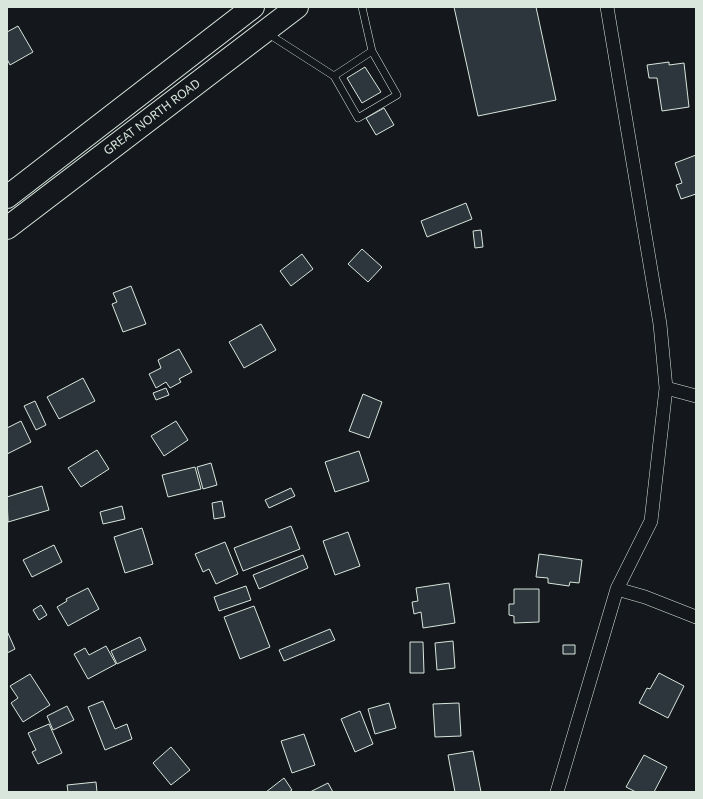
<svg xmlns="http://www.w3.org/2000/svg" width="703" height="799" viewBox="0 0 703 799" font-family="'Noto Sans',sans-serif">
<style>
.building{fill:#2c363c;stroke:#d8e6dc}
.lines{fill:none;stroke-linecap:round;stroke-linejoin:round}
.service-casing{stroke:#d8e6dc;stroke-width:8}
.minor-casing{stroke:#d8e6dc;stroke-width:14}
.trunk-casing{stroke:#d8e6dc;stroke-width:24}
.service{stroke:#14181c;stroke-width:7}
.minor{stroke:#14181c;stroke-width:13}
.trunk{stroke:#14181c;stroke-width:22}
.labels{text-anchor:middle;stroke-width:3;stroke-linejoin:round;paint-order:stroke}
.street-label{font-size:12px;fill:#d8e6dc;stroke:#14181c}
</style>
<rect width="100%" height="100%" fill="#14181c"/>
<!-- building -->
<path class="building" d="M454,7H536L556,100L478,116Z
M18,26L33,52L10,65L7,59V32Z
M669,62V65L684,63L689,107L662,111L657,78H649L647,65Z
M365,67L381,92L362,103L347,78Z
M384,108L394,125L376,135L366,118Z
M696,155V194L681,199L676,185L682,183L675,163Z
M466,203L472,219L427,237L421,221Z
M481,230L483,247L475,248L473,231Z
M362,249L382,267L368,282L348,264Z
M302,254L313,269L291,286L280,271Z
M131,286L146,324L123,332L112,304L117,302L113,293Z
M261,324L276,350L244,368L229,342Z
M179,349L192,372L179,379L181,382L170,388L166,382L156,388L149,374L161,368L158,360Z
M83,378L95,401L59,419L47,397Z
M166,388L169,395L156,400L153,393Z
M363,394L382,402L369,438L349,431Z
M35,401L46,425L36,430L24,406Z
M21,421L31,442L7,454V428Z
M176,421L188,440L164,456L151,436Z
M97,450L109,469L81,487L68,468Z
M359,451L369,481L335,492L325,462Z
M211,463L217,485L203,489L197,467Z
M195,467L201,489L168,497L162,475Z
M42,486L49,510L8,522L7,497Z
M291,488L295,496L269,508L265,500Z
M222,501L225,517L214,519L212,503Z
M122,506L125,519L103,524L100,512Z
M291,526L300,549L243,571L234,548Z
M142,528L153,564L125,573L114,537Z
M348,532L360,566L335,575L323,541Z
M225,542L238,574L216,584L209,569L203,572L195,554Z
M54,545L62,562L32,577L23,560Z
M539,554L582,560L579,583L570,582L569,586L548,583V578L536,577Z
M303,555L308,568L259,589L253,575Z
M449,583L455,623L423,628L421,612L414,614L412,602L418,601L416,588Z
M246,586L251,600L219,611L214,597Z
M88,588L99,609L68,626L57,607L67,601L66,599Z
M514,589H539V622L514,623V616L509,615V604H514Z
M41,605L47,615L39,620L33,610Z
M254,606L270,647L240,659L224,617Z
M330,629L335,640L284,661L279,650Z
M7,631L15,649L7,653Z
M140,637L146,650L117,664L111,651Z
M453,641L455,668L437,670L435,643Z
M410,642H423L424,673H410Z
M563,645H575V654H563Z
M106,646L116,664L88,679L74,654L85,648L89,655Z
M659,673L684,686L668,718L639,703L647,688L650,689Z
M30,674L50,705L23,722L11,703L18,698L10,686Z
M103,701L115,729L127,724L132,739L105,750L88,707Z
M389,703L396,728L375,734L368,709Z
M459,703L461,736L435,737L433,704Z
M67,706L74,720L53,730L47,716Z
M360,711L373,744L355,752L341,719Z
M49,724L62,753L38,764L32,752L36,750L28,733Z
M304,734L315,765L292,773L281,741Z
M171,747L190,770L171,785L153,763Z
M473,751L481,792H455L448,755Z
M644,755L667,767L654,792H636L626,787Z
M284,778L292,790L289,792H266Z
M96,782L97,792H68L67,785Z
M328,783L333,792H310Z"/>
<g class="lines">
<defs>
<path id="service" d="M267,33L334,76L372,51L362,7
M334,76L358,118L397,95L372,51"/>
<path id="minor" d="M666,388L696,396
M617,589L645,597L696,617
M557,792L617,589L651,521L666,388L660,324L607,7"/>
<path id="trunk" d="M7,197L253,7
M7,228L297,7"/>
</defs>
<!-- service casing -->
<use href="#service" class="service-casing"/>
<!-- minor casing -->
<use href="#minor" class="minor-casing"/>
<!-- trunk casing -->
<use href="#trunk" class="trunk-casing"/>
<!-- service -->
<use href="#service" class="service"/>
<!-- minor -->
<use href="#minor" class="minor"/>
<!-- trunk -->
<use href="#trunk" class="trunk"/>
</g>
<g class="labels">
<!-- street labels -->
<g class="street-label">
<text transform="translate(152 117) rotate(-37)" y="4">GREAT NORTH ROAD</text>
</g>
</g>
<!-- border -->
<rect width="703" height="799" fill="none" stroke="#d8e6dc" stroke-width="16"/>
</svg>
